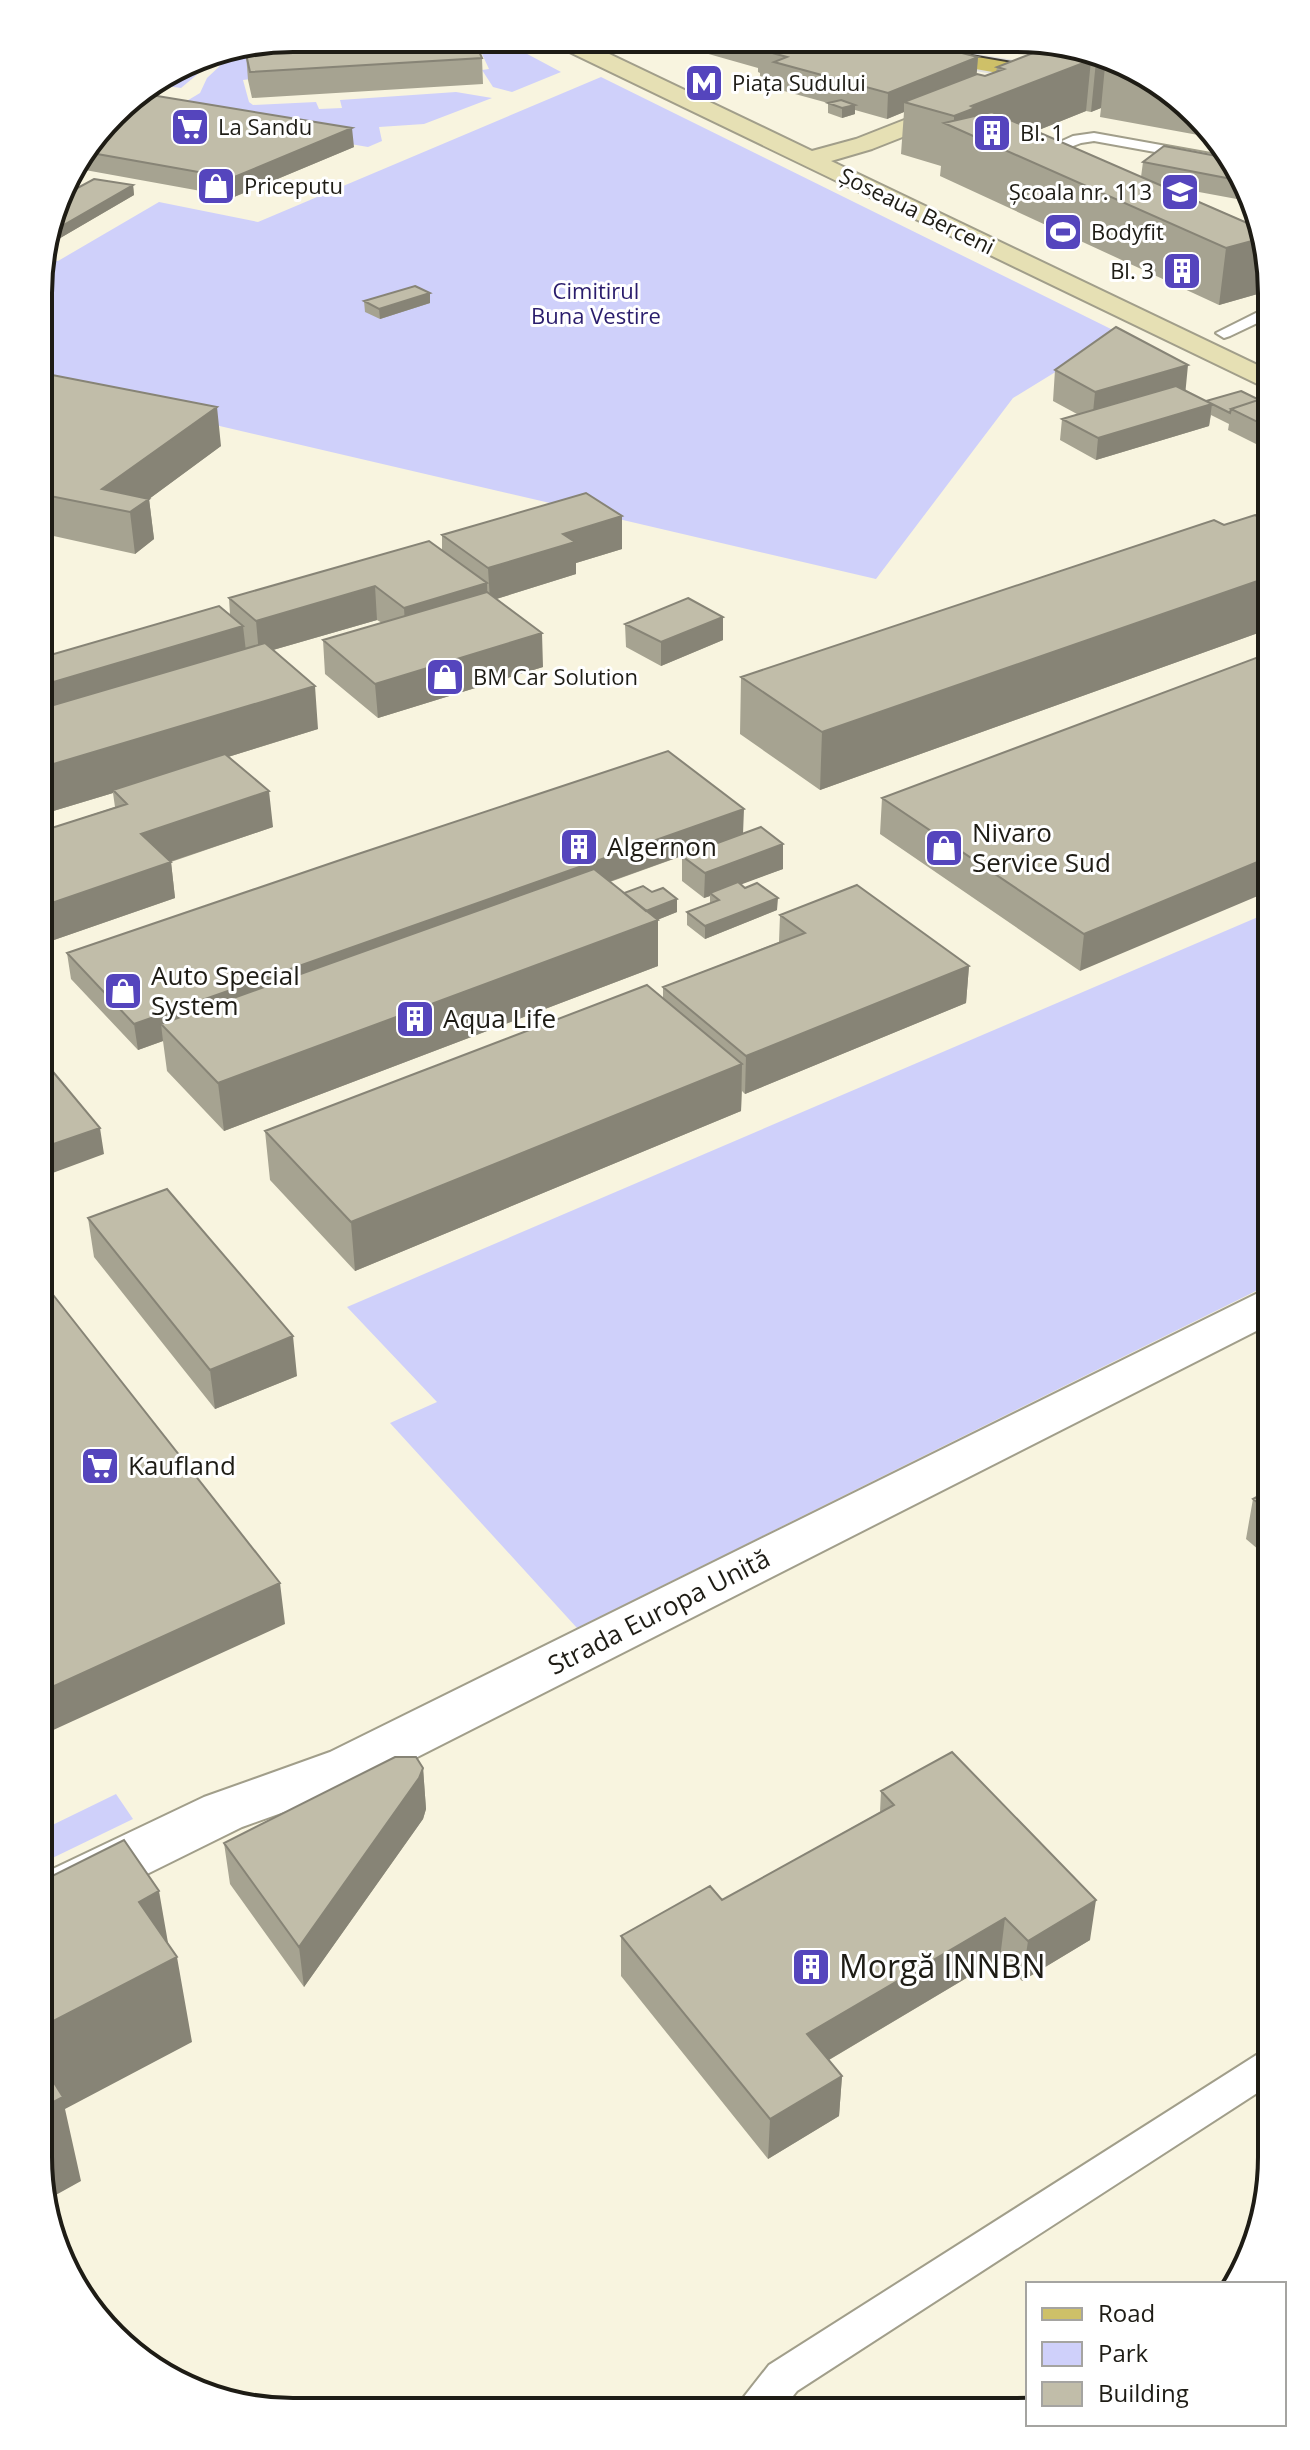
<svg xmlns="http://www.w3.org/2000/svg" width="1310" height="2450" viewBox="0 0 1310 2450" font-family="'Open Sans',sans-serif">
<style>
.green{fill:#cfd0fa}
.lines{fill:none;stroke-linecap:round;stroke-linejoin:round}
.service-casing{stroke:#a19e8a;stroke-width:4}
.tertiary-casing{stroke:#a19e8a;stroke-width:4}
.secondary-casing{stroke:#a19e8a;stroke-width:4}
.primary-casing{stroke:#e0dfde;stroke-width:4}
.service{fill:#fff;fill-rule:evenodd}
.tertiary{fill:#fff;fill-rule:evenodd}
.secondary{fill:#e6e0b4;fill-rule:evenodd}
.primary{fill:#cec068;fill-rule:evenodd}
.tram{stroke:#423f36;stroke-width:2}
.wall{fill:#a6a391}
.shaded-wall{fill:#878476}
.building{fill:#c1bda9;stroke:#878476;stroke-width:2}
.labels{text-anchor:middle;stroke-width:6;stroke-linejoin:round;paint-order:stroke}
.far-poi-label{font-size:22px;fill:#1e1c15;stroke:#fff;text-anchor:start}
.far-street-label{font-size:22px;fill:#1e1c15;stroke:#fff}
.far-park-label{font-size:22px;fill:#2a1d6c;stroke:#fff}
.poi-label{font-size:26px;fill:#1e1c15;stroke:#fff;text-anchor:start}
.street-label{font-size:26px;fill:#1e1c15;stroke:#fff}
.near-poi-label{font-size:32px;fill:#1e1c15;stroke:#fff;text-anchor:start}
.rim{fill:none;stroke:#1e1c15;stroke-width:4}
</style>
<rect width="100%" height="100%" fill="#f8f4df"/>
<!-- green -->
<path class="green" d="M475,39H499L561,72L512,92L493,87L482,70L489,69Z
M249,52L257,78L243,80L249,102L253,105L316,102L319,109L342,108L340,100L456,92L492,98L424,124L379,127L382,141L368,147L205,119L175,108L200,93L207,78L224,62L228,53Z
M217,53L212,62L181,88L152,84L196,57Z
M601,77L1119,333L1013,398L876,579L40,384L41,258L58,261L159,202L258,222Z
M1272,911V1283L577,1628L390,1423L437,1402L347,1307Z
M116,1794L133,1819L38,1865V1832Z"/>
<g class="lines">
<defs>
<path id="service" d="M1094,133L1222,156L1227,165L1094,141L1081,143L1034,161L1027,157L1073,136Z
M1272,305V316L1230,336L1224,338L1216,333Z
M1271,2050V2084L797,2391L781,2411H737L743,2398L769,2365L1258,2054Z"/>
<path id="tertiary" d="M1272,1289V1323L368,1782L242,1827L58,1918L38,1925V1876L204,1797L330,1752L1256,1294Z"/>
<path id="secondary" d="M552,40H580L812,151L856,139L950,102H966L969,107L966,112L872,149L831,161L1272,372V391L555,45Z"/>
<path id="primary" d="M846,42H894L1055,69L1066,76L1055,83L857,48Z"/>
</defs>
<!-- service casing -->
<use href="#service" class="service-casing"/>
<!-- tertiary casing -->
<use href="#tertiary" class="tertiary-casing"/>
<!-- secondary casing -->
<use href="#secondary" class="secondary-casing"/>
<!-- primary casing -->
<use href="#primary" class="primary-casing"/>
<!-- service -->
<use href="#service" class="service"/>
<!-- tertiary -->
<use href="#tertiary" class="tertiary"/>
<!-- secondary -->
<use href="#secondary" class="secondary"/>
<!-- primary -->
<use href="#primary" class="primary"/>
<!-- tram -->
<path class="tram" d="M896,42L1030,65"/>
</g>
<!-- wall -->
<path class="wall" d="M293,38L463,42L482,58L483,84L252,98L248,80L246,54H255L253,46Z
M517,39L551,40L526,44Z
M705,41L918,42L978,57L976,74L985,76L996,72L997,67L1059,43L1115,67L1185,101L1209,137L1100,117L1101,108L1091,112L1086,111L1036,131L1141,177L1143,162L1222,157L1253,202L1161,185L1253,225L1255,209L1258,211L1269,278L1268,291L1219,305L940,176L941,166L901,154L904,112L887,119L855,110V114L842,118L828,113V103L773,88V80L760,76V73L758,72V68L705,53Z
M125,102L354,147L234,197L74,168Z
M133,185L134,195L50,244L45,243L59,198Z
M430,293V303L380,319L365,312L364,301Z
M1055,370L1185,391L1206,401L1272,406V452L1228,430L1229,424L1211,415L1209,426L1096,460L1060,440L1062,419L1077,414L1053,401Z
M40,378L221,446L149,499L154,539L135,554L40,533Z
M622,516V549L576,563V574L496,599L543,667L378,718L325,674L323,640L382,623L377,620L273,650L318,729L228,757L273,827L171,862L175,898L51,941L39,929V832L115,807L113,793L40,815L230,615L229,598L442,551V535Z
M1272,524V628L820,790L740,734L741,677L1224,525Z
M625,624L723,640L661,666L626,647Z
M1272,652L1080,971L880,834L882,798Z
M743,834L610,882L624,893L677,912L657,920L658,966L224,1131L167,1071L163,1041L138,1050L71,979L67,953Z
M783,844V869L740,884L777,910L705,939L687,925V912L710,903V896L704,898L682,881V856Z
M780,915L969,966L966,1003L745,1094L742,1091L741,1111L355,1271L270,1180L265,1131L663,998V987L779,942Z
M88,1218L297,1376L215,1409L94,1257Z
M1272,1489V1561L1246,1539L1253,1499Z
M423,1768L426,1809L423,1819L304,1987L230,1884L224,1843Z
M881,1791L1090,1940L1022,1981L1000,1958L829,2060L842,2076L839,2116L768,2159L621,1976V1936L722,1900L880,1812Z"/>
<!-- shaded-wall -->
<path class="shaded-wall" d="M526,39L551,40L526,44Z
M978,57L976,83L904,102V112L887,119L888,93Z
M1091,60L1086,111L997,147L954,128V116L971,106Z
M1100,60L1115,67L1105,66L1101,108L1091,112L1096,61Z
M855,105V114L842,118V108Z
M352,128L354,147L234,197L232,178Z
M133,185L134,195L50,244L48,234Z
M1263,238L1269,278L1268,291L1219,305L1226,248Z
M430,293V303L380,319L379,309Z
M1188,365L1185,396L1092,423L1095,392Z
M1212,404L1209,426L1096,460L1098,438Z
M217,407L221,446L149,499L154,539L135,554L130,512L102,489Z
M622,516V549L576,563V574L490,601L488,568L563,534Z
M1272,576V628L820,790L822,732Z
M487,583L488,617L406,642L404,608Z
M375,586L377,620L259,654L256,621Z
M723,617V640L661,666V642Z
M243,626L247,660L40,722V686Z
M542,633L543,667L378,718L375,684Z
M315,686L318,729L115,792L113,790V793L40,815V768Z
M269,791L273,827L145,870L141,834Z
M744,809L743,834L174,1037L161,1024L163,1041L138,1050L134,1024Z
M783,844V869L713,895L710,893V896L704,898L705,873Z
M1272,856V890L1080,971L1084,934Z
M171,862L175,898L51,941L46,905Z
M778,898L777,910L705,939V926Z
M677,899V912L642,926L658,920V966L224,1131L218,1083Z
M969,966L966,1003L745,1094L746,1056Z
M742,1064L741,1111L355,1271L351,1222Z
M100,1128L104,1154L39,1178V1149Z
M293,1336L297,1376L215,1409L210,1370Z
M280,1583L285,1624L38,1737L39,1693Z
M423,1768L426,1809L423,1819L304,1987L299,1947Z
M159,1891L171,1960L177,1957L192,2042L65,2109L81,2181L45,2201L38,2157V2029L139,1902Z
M1096,1900L1090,1940L1022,1981L1028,1941Z
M1005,1918L1000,1958L805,2074L807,2034Z
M842,2076L839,2116L768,2159L770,2119Z"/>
<!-- building -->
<path class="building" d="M293,38L462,39L463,42H475L482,58L250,72L246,54L259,53L257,45Z
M755,41L918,42L978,57L888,93L774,62L787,57L761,50L766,49L759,47L766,44Z
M1059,43H1066L1100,60L1096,61L1091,60L971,106L975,108L954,116L904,102L977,74L985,76L1004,69L997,67Z
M139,93L352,128L232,178L86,152L125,102Z
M841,100L855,105L842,108L828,103Z
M992,112L1261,229L1263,238L1226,248L944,123Z
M1164,146L1222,157L1237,180L1143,162Z
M94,179L133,185L48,234L59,198Z
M415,286L430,293L379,309L364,301Z
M1116,327L1188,365L1095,392L1055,370Z
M47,374L217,407L102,489L149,499L130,512L40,494V378Z
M1176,386L1212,404L1098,438L1062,419Z
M1241,391L1272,406L1258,400L1231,409L1230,413L1206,401Z
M1258,400L1272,407V429L1231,409Z
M586,493L622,516L563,534L575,542L488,568L442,535Z
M1255,515L1272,524V576L822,732L741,677L1214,520L1224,525Z
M429,541L487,583L404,608L375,586L256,621L229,598Z
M487,592L542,633L375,684L323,640Z
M688,598L723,617L661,642L625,624Z
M219,606L243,626L40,686V658Z
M265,643L315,686L40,768V709Z
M1272,652V856L1084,934L882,798Z
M668,751L744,809L134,1024L67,953L349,857Z
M225,754L269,791L141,834L171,862L46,905L39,899V832L127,804L113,790Z
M761,827L783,844L705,873L682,856Z
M594,869L658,920L218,1083L161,1024Z
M738,882L745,888L757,883L778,898L705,926L687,912L719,900L710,893Z
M857,885L969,966L746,1056L663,987L805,933L780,915Z
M643,886L652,892L663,888L677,899L646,911L624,893Z
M647,985L742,1064L351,1222L265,1131Z
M49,1067L100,1128L39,1149V1070Z
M167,1189L293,1336L210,1370L88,1218Z
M39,1277L280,1583L39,1693Z
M1272,1489V1514L1253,1499Z
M952,1752L1096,1900L1028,1941L1005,1918L807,2034L842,2076L770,2119L621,1936L710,1886L722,1900L894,1805L881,1791Z
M395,1757H416L423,1768L419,1778L299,1947L224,1843Z
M124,1840L159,1891L139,1902L177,1957L38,2029V1883Z
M38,2057L63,2097L38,2110Z"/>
<!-- icons -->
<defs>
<symbol id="metro-square" viewBox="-11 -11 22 22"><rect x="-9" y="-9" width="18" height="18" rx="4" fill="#5545bd" stroke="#fff"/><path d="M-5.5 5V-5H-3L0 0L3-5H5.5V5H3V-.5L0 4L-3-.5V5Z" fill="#fff"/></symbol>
<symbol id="supermarket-square" viewBox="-11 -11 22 22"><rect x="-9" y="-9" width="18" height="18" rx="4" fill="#5545bd" stroke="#fff"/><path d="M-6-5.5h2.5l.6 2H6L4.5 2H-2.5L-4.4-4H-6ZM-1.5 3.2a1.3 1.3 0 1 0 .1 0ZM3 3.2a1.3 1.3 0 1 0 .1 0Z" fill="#fff"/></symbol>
<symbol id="building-square" viewBox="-11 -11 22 22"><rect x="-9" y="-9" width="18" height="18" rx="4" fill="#5545bd" stroke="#fff"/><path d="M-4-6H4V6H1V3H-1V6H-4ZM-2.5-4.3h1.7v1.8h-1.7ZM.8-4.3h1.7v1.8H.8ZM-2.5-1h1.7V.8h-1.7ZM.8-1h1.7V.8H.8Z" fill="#fff"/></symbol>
<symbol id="shop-square" viewBox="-11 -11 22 22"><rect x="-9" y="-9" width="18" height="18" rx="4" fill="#5545bd" stroke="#fff"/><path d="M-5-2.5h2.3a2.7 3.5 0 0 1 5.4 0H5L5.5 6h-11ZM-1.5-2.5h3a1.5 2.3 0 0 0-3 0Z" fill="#fff"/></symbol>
<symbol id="school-square" viewBox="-11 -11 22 22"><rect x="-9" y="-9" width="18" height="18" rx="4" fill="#5545bd" stroke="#fff"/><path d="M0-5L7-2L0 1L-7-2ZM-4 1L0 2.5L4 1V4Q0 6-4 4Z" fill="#fff"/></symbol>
<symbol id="stadium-square" viewBox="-11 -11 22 22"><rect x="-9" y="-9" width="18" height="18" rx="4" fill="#5545bd" stroke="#fff"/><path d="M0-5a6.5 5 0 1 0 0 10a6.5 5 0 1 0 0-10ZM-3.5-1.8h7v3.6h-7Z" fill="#fff"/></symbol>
</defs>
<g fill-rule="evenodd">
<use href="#metro-square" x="682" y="61" width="44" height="44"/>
<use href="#supermarket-square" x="168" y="105" width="44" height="44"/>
<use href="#building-square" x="970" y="111" width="44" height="44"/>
<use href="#shop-square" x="194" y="164" width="44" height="44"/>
<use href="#school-square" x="1158" y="170" width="44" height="44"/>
<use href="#stadium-square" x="1041" y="210" width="44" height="44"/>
<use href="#building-square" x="1160" y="249" width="44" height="44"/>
<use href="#shop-square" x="423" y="655" width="44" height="44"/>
<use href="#building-square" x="557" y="825" width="44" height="44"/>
<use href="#shop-square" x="922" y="826" width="44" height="44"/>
<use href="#shop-square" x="101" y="969" width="44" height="44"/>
<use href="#building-square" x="393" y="997" width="44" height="44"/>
<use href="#supermarket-square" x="78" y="1444" width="44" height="44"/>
<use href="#building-square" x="789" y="1945" width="44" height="44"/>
</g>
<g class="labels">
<!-- far-poi labels -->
<g class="far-poi-label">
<text x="732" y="91">Piața Sudului</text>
<text x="218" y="135">La Sandu</text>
<text x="1020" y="141">Bl. 1</text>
<text x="244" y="194">Priceputu</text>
<text x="1152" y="200" text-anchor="end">Școala nr. 113</text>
<text x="1091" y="240">Bodyfit</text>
<text x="1154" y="279" text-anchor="end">Bl. 3</text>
<text x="473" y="685">BM Car Solution</text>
</g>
<!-- far-street labels -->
<g class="far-street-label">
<text transform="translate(917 211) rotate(26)" y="8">Șoseaua Berceni</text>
</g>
<!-- far-park labels -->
<g class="far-park-label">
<text x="596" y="299">Cimitirul<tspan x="596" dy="25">Buna Vestire</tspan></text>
</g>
<!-- poi labels -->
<g class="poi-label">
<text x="972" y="842">Nivaro<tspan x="972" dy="30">Service Sud</tspan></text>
<text x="607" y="856">Algernon</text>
<text x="151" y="985">Auto Special<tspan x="151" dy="30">System</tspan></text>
<text x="443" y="1028">Aqua Life</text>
<text x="128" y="1475">Kaufland</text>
</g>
<!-- street labels -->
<g class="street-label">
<text transform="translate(659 1612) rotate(-27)" y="9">Strada Europa Unită</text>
</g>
<!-- near-poi labels -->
<g class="near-poi-label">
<text x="839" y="1978">Morgă INNBN</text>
</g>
</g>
<!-- crop -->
<path d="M0 0H1310V2450H0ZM293 52H1017A241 241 0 0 1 1258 293V2157A241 241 0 0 1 1017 2398H293A241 241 0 0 1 52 2157V293A241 241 0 0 1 293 52Z" fill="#fff" fill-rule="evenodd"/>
<path class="rim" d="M293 52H1017A241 241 0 0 1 1258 293V2157A241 241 0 0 1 1017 2398H293A241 241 0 0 1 52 2157V293A241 241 0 0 1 293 52Z"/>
<!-- legend -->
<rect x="1026" y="2282" width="260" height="144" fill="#ffffff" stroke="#a5a4a1" stroke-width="2"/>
<rect x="1042" y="2308" width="40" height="12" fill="#cec068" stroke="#a5a4a1" stroke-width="2"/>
<text x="1098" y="2322" font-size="24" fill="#1e1c15">Road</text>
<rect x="1042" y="2342" width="40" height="24" fill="#cfd0fa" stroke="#a5a4a1" stroke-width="2"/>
<text x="1098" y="2362" font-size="24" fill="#1e1c15">Park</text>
<rect x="1042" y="2382" width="40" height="24" fill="#c1bda9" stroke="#a5a4a1" stroke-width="2"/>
<text x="1098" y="2402" font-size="24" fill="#1e1c15">Building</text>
</svg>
